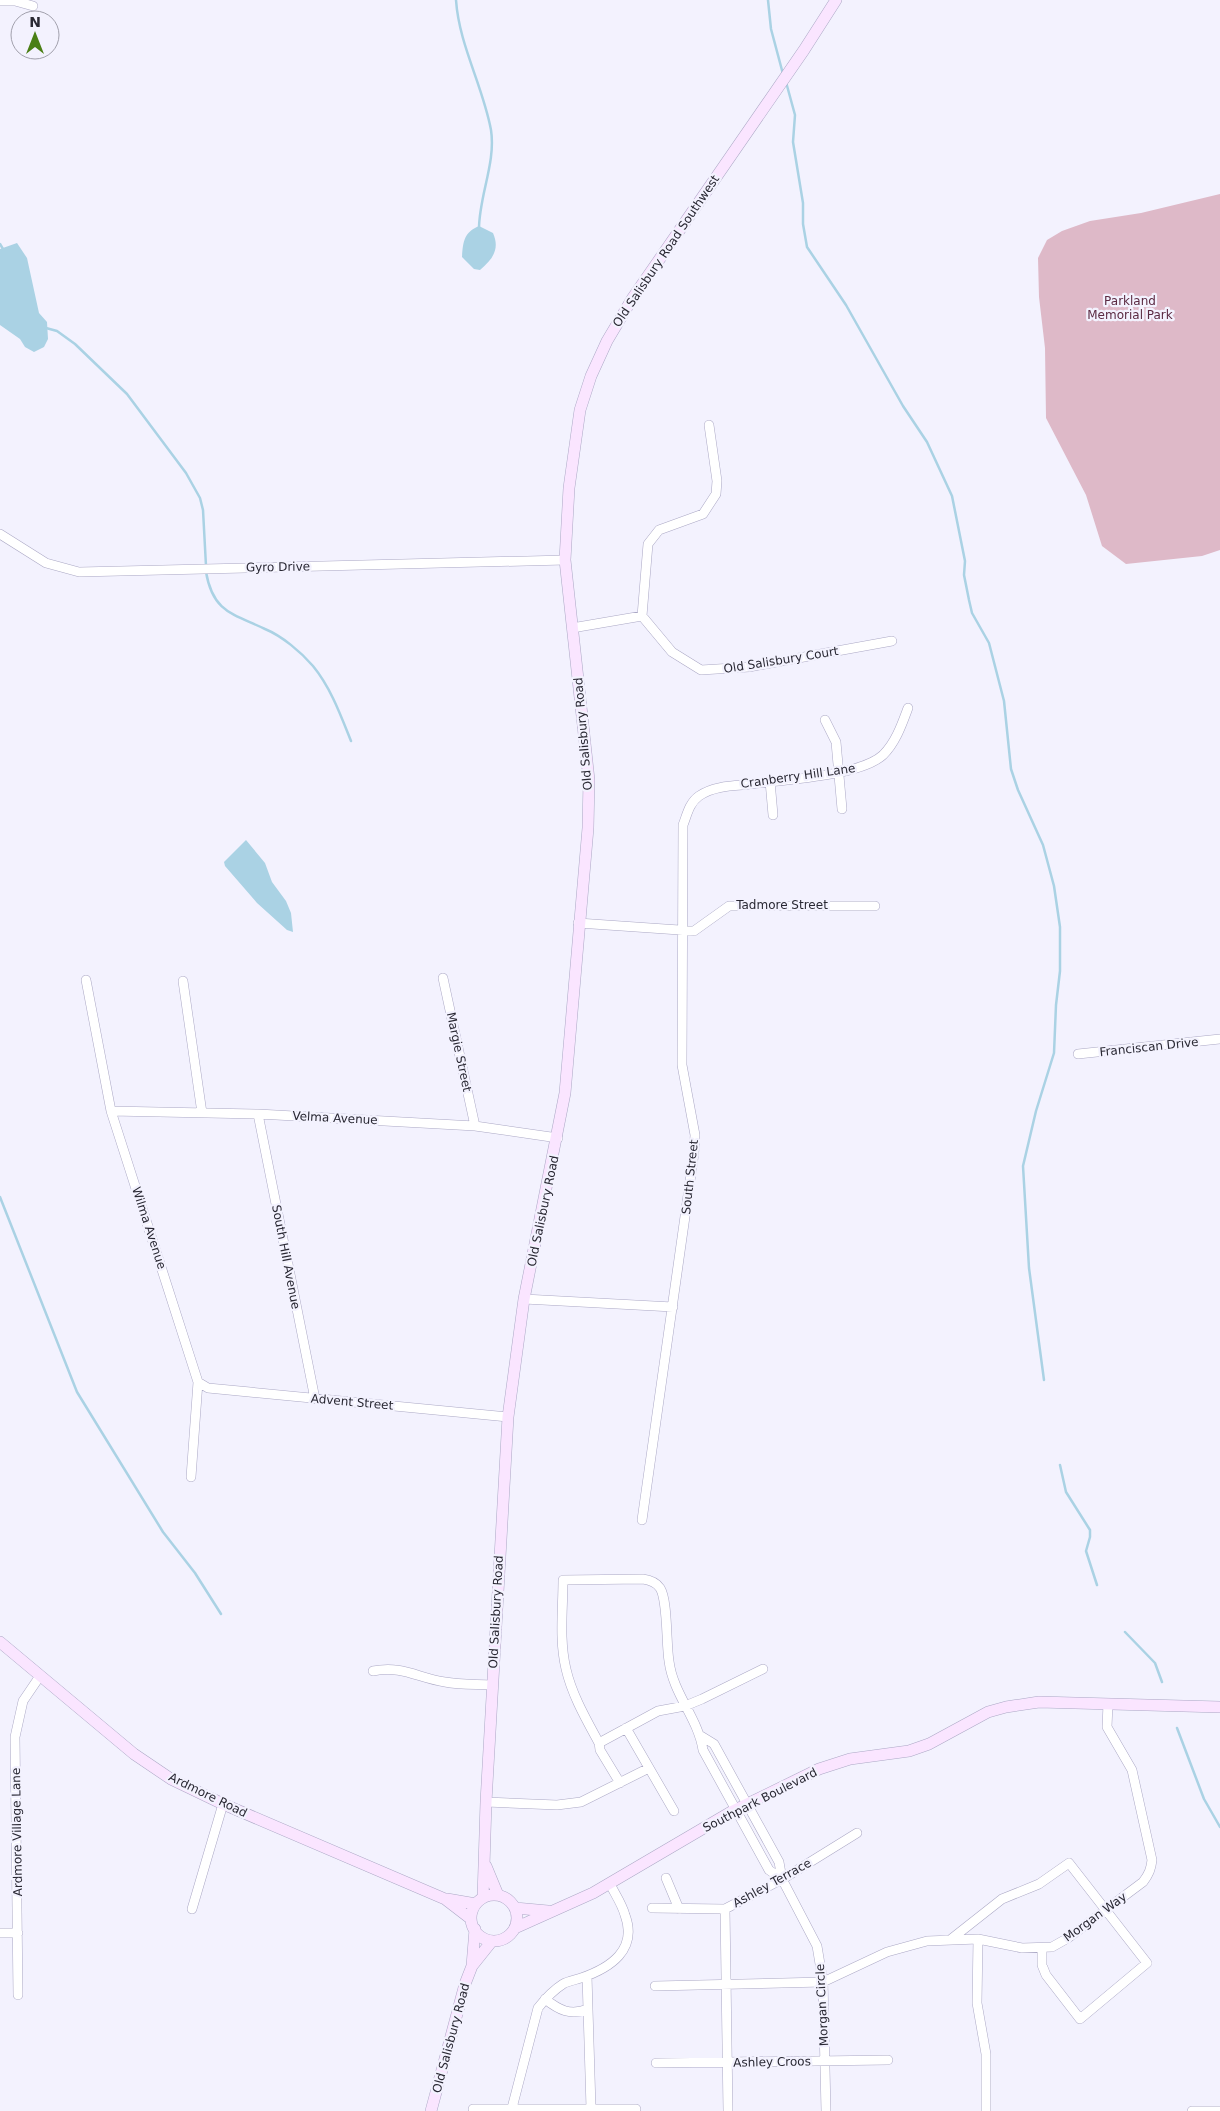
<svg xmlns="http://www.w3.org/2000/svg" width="1220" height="2111" viewBox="0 0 1220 2111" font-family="'DejaVu Sans',sans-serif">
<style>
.green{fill:#deb9c8}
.water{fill:#aad2e4}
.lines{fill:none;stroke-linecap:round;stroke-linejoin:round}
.stream{stroke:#aad2e4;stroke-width:2.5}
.street-casing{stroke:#aba8c5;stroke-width:10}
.secondary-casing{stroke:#aba8c5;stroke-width:12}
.street{stroke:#fff;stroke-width:9}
.secondary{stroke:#fae5ff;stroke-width:11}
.labels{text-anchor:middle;stroke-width:4.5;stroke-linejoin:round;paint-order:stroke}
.street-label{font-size:12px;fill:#292833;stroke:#f3f2fe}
.park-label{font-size:12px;fill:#5b2a42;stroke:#f3f2fe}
</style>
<rect width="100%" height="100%" fill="#f3f2fe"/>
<!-- green -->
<path class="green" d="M1220,194V550L1202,556L1126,564L1102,546L1086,495L1046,418L1045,348L1039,297L1038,258L1047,240L1062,231L1090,221L1141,213Z"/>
<!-- water -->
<path class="water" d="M479,226L493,233C500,249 493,259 480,270L474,269L462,257C463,242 464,232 479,226Z
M17,243L27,258L39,313L47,322L48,339L44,347L34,352L25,347L20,339L0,325V249Z
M246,840L265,863L272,882L286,901L291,913L293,932L287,930L257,903L225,866L224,862Z"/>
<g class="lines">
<!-- stream -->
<path class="stream" d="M456,0C459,45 483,86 491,130C496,163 479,196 479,229
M768,0L771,29L783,74
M786,82L795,115L793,142L803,203V224L807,247L846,305L903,406L927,442L952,496L965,561L964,575L969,600L972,613L989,643L1004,701L1011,769L1018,790L1043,845L1054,886L1060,927V971L1056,1005L1054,1053L1036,1111L1023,1166L1029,1268L1044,1380
M0,244L3,249
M46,328L57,331L75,344L127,394L186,473L200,498L203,510L206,566
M206,572C213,613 234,614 265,629C282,636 301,652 313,666C331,688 341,716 351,741
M0,1197L77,1392L163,1532L195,1573L221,1614
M1060,1465L1066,1492L1090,1530V1537L1086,1551L1097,1585
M1125,1632L1155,1663L1162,1682
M1177,1728L1204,1799L1220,1827"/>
<defs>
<path id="street" d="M0,1H15L33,6
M0,534L46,563L79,572L565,560
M642,616L648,544L659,530L703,514L716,494L717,481L709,425
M572,628L642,616L672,652L701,670L749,667L892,641
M825,720L836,742L842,809
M770,781L773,815
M578,923L694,931L729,906H875
M443,978L475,1126
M86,980L111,1111L198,1382L191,1477
M183,981L202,1113
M1078,1054L1220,1039
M111,1111L258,1114L475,1126L558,1138
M258,1114L315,1399
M524,1299L673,1307
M198,1382L208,1388L508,1417
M642,1520L694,1153L695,1135L682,1065L683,825C687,815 689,803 699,796C712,787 729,786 743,785C778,780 859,777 883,755C896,742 902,724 908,708
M763,1669L702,1699L685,1706L658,1711L599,1743C586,1719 572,1695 566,1669C559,1640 563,1609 563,1580L643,1579C650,1580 656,1582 660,1588C668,1600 666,1644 669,1661C673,1694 698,1718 703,1750L769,1870L782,1879
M373,1671C402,1665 418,1678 445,1682C460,1685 477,1684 492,1685
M626,1728L674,1811
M701,1736L714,1744L779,1862L782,1879L817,1946L823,1982L826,2111
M599,1742L600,1750L620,1783
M486,1802L557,1805L581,1802L649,1768
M666,1878L679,1909
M652,1908L725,1909L786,1877L857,1833
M192,1909L223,1804
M725,1909L728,2111
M0,1933H18
M978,1939L977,2003L986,2054V2111
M950,1940L1002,1899L1039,1884L1069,1863L1147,1963L1080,2019L1046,1975L1042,1965V1949
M587,1976L591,2108
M655,1986L823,1982L887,1952L927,1941L978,1939L1022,1948L1052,1947L1068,1938L1143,1882C1149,1874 1151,1869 1152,1860L1132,1770L1107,1727L1108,1704
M18,1995L15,1737L23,1701L40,1676
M545,1999C559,2010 570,2016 588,2009
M656,2063L888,2060
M512,2108L538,2008C545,1999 552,1991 563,1984C568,1981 575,1980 581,1978C610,1968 638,1950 625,1915C622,1904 615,1894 610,1884
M473,2109H636
M1192,2111H1220"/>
<path id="secondary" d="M0,1642L134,1754L171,1779L223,1804L445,1899L471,1919
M486,1866L498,1895
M471 1918a23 23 0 1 1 46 0a23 23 0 1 1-46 0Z
M483,1898L486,1802L508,1417L524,1299L565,1093L588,828L589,780L565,560L569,488L580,410L591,376L607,341L632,299L804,50L836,0
M447,1899L476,1904
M515,1908L548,1911
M515,1928L593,1893L731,1812L819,1769L850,1759L909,1751L929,1744L988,1712L1006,1707L1039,1702L1220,1707
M472,1966L475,1929
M431,2111L465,1984L472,1966L492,1941"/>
</defs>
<!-- street casing -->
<use href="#street" class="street-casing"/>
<!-- secondary casing -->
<use href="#secondary" class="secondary-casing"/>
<!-- street -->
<use href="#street" class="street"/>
<!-- secondary -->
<use href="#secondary" class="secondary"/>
</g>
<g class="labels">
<!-- street labels -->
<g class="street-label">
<text transform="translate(666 251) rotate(-56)" y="4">Old Salisbury Road Southwest</text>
<text transform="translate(278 567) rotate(-1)" y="4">Gyro Drive</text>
<text transform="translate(781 660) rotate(-9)" y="4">Old Salisbury Court</text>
<text transform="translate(583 734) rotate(-95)" y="4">Old Salisbury Road</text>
<text transform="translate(798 776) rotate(-8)" y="4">Cranberry Hill Lane</text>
<text x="782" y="909">Tadmore Street</text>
<text transform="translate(1149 1047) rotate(-6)" y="4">Franciscan Drive</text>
<text transform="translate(459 1052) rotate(78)" y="4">Margie Street</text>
<text transform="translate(335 1118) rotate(3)" y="4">Velma Avenue</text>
<text transform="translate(690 1177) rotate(-84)" y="4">South Street</text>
<text transform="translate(543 1211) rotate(-78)" y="4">Old Salisbury Road</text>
<text transform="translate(149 1228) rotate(72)" y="4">Wilma Avenue</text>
<text transform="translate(286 1257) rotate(79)" y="4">South Hill Avenue</text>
<text transform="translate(352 1402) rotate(5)" y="4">Advent Street</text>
<text transform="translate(496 1612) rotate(-87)" y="4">Old Salisbury Road</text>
<text transform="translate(208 1795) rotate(26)" y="4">Ardmore Road</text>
<text transform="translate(760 1800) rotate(-27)" y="4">Southpark Boulevard</text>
<text transform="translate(17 1832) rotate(-91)" y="4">Ardmore Village Lane</text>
<text transform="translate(772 1883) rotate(-29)" y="4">Ashley Terrace</text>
<text transform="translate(1095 1917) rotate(-36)" y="4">Morgan Way</text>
<text transform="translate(822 2005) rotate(-93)" y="4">Morgan Circle</text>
<text transform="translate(451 2038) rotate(-75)" y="4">Old Salisbury Road</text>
<text transform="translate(772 2062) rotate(-1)" y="4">Ashley Croos</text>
</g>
<!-- park labels -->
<g class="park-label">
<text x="1130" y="305">Parkland<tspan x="1130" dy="14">Memorial Park</tspan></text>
</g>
</g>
<!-- north arrow -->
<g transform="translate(35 35)"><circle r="24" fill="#f3f2fe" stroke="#a2a1ad"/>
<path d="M0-4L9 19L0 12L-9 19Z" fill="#4a7f15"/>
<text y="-8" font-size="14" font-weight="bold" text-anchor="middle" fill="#292833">N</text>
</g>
</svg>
